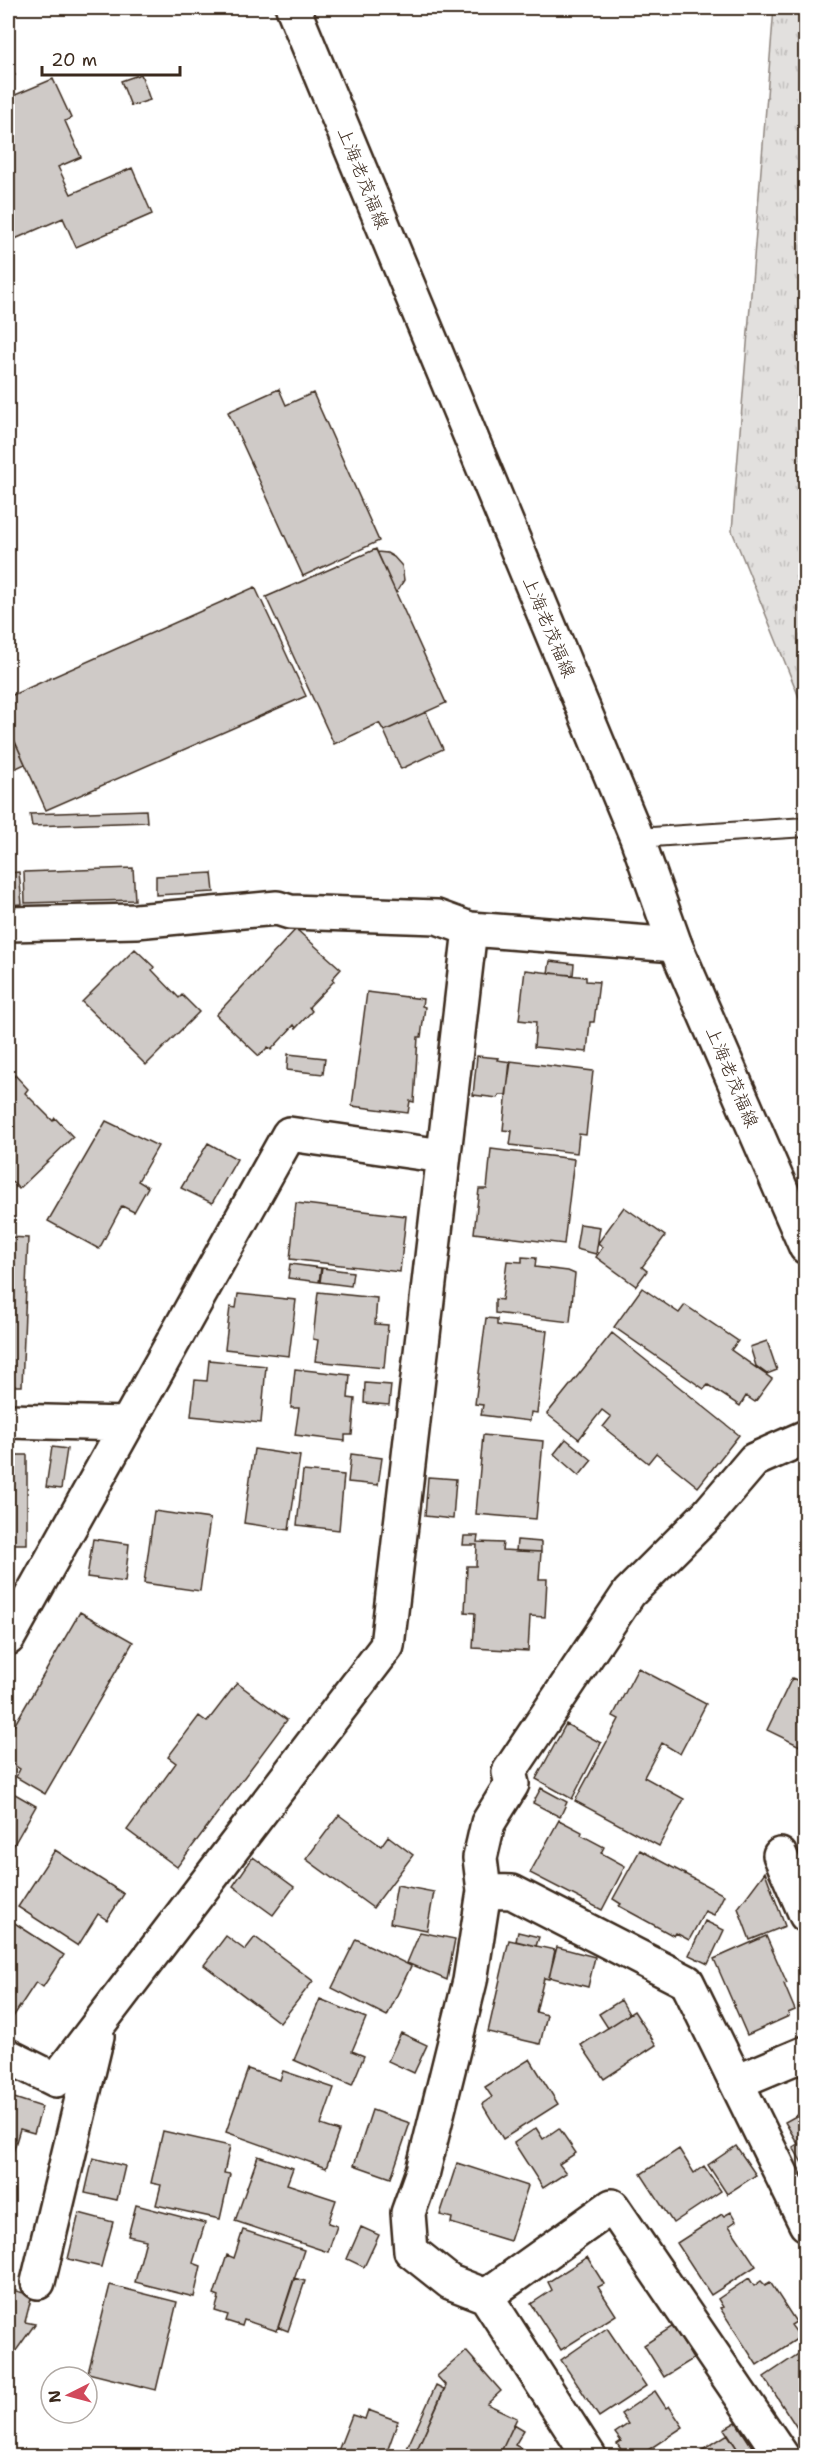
<svg xmlns="http://www.w3.org/2000/svg" width="813" height="2464" viewBox="0 0 813 2464" font-family="'Shantell Sans','Klee One',sans-serif">
<style>
.grass{fill:url(#grass-tufts);stroke:#8e857e;stroke-width:1.5}
.building{fill:#cfcac7;stroke:#3b2a1e;stroke-width:1.5}
.lines{fill:none;stroke-linecap:round;stroke-linejoin:round}
.service-casing{stroke:#3b2a1e;stroke-width:22}
.minor-casing{stroke:#3b2a1e;stroke-width:38}
.primary-casing{stroke:#3b2a1e;stroke-width:38}
.service{stroke:#fff;stroke-width:18}
.minor{stroke:#fff;stroke-width:33}
.primary{stroke:#fff;stroke-width:33}
.labels{text-anchor:middle;stroke-width:4.5;stroke-linejoin:round;paint-order:stroke}
.street-label{font-size:18px;fill:#3b2a1e;stroke:#fff}
</style>
<defs>
<pattern id="grass-tufts" width="24" height="20" patternUnits="userSpaceOnUse" patternTransform="scale(1.5)"><rect width="24" height="20" fill="#e2e0de"/><path d="M3 7l-1-3M5 7V3M7 7l1-3M15 17l-1-3M17 17v-4M19 17l1-3" fill="none" stroke="#c3c0be"/></pattern>
</defs>
<rect width="100%" height="100%" fill="#fff"/>
<filter id="ink" filterUnits="userSpaceOnUse"><feTurbulence type="fractalNoise" baseFrequency=".0167" numOctaves="2"/><feDisplacementMap in="SourceGraphic" scale="12" xChannelSelector="R" yChannelSelector="G"/><feConvolveMatrix kernelMatrix="1 2 1 2 8 2 1 2 1" color-interpolation-filters="sRGB"/></filter>
<g filter="url(#ink)">
<!-- grass -->
<path class="grass" d="M774,8H806L805,712L732,531Z"/>
<!-- building -->
<path class="building" d="M8,58L15,75L8,78Z
M141,74L150,100L131,106L121,81Z
M53,79L71,118L65,121L81,157L58,167L71,194L132,168L152,214L76,247L63,218L8,242V98Z
M279,389L286,405L313,393L379,541L303,576L228,412Z
M376,549L446,703L384,731L379,723L334,744L266,597Z
M377,552L387,553L394,557L402,566L404,580L396,593Z
M255,587L306,696L46,810L8,726V697Z
M426,712L443,749L401,769L384,731Z
M16,744L25,764L8,772V749Z
M146,810L147,822L32,826L30,814Z
M133,868L135,900L25,903L24,872Z
M19,872L22,904L8,905V873Z
M212,873L214,892L156,895V876Z
M296,929L341,969L332,979L334,981L309,1007L312,1011L296,1028L294,1025L271,1050L268,1047L259,1056L216,1015Z
M135,949L154,967L152,970L179,998L182,995L199,1012L146,1065L82,1002Z
M550,961L574,964L573,975L548,973Z
M525,970L586,977V981L599,982L594,1022H590L587,1052L534,1047L536,1022L519,1020Z
M367,992L423,999L422,1006L425,1007L421,1037H418L414,1102L410,1101L408,1113L352,1106Z
M288,1054L325,1058L323,1074L287,1070Z
M477,1056L498,1058L497,1060L511,1062L506,1095H499L498,1098L473,1095Z
M510,1061L593,1071L586,1135L579,1134L577,1153L510,1145L512,1131L503,1130Z
M8,1075L11,1079L15,1075L28,1089L25,1093L53,1121L55,1118L73,1137L19,1189L8,1178Z
M106,1121L158,1146L138,1181L148,1187L134,1212L122,1206L99,1249L48,1221Z
M208,1143L237,1159L212,1203L181,1188Z
M491,1149L574,1159L564,1244L474,1233L479,1189H487Z
M296,1203L406,1216L400,1272L290,1259Z
M624,1207L665,1236L642,1267L647,1271L636,1286L596,1257L603,1247L598,1243Z
M580,1224L600,1227L596,1254L576,1249Z
M8,1237L28,1238L22,1386H8Z
M522,1257L536,1258L535,1267L568,1271L575,1274L570,1322L495,1313V1299L502,1300L507,1261L522,1262Z
M290,1264L321,1268L319,1282L288,1278Z
M322,1268L353,1272L351,1286L320,1282Z
M642,1288L679,1313L685,1305L738,1341L731,1350L772,1379L755,1402L746,1396L740,1406L708,1385L704,1389L614,1327Z
M318,1292L377,1298L375,1324L388,1325L384,1368L315,1361L318,1340L313,1339Z
M238,1294L296,1300L289,1356L225,1349L230,1307L236,1308Z
M486,1318L497,1319V1325L547,1331L537,1413L531,1412L530,1421L481,1415L483,1405L475,1404Z
M612,1333L739,1435L698,1487L656,1453L648,1463L603,1427L611,1417L602,1410L579,1439L547,1414Z
M767,1341L777,1370L767,1374L756,1366L750,1347Z
M209,1360L266,1366L261,1423L191,1416L195,1380L207,1381Z
M295,1369L350,1375L348,1398L355,1399L352,1435H345V1441L295,1435L299,1408H291Z
M365,1383L391,1385L389,1405L364,1403Z
M483,1435L543,1441L536,1519L476,1514Z
M566,1439L592,1460L579,1476L554,1454Z
M52,1447L67,1449L61,1489L46,1487Z
M254,1449L300,1456L289,1530L244,1523Z
M351,1454L382,1458L378,1485L348,1482Z
M8,1455H27V1544H8Z
M303,1471L344,1475L339,1530L297,1525Z
M428,1477L456,1479L453,1519L425,1516Z
M154,1511L210,1519L200,1591L144,1583Z
M464,1536H478L477,1542L503,1543L502,1550L541,1552L539,1579H547L545,1617L530,1616L528,1651L473,1648L475,1613L465,1612L467,1566H476L477,1545H463Z
M93,1539L129,1544L125,1582L87,1577Z
M517,1540L541,1542V1552L516,1551Z
M80,1612L133,1642L45,1794L16,1777L20,1769L8,1761V1736Z
M638,1668L706,1704L680,1754L662,1743L644,1777L684,1799L659,1846L575,1801L619,1719L613,1716Z
M792,1678L806,1684V1749L767,1730Z
M237,1683L287,1720L177,1867L127,1830L176,1763L168,1757L199,1716L207,1722Z
M566,1724L601,1743L572,1799L536,1779Z
M541,1788L567,1802L560,1817L533,1803Z
M8,1790L36,1806L8,1855Z
M339,1815L381,1846L388,1836L413,1855L373,1908L306,1859Z
M559,1820L582,1832L581,1835L604,1847L601,1853L625,1866L602,1910L530,1873Z
M55,1850L124,1894L107,1920L98,1914L78,1946L18,1907Z
M640,1850L724,1895L714,1915L705,1911L689,1940L676,1933L674,1936L619,1906L621,1904L613,1899Z
M253,1857L294,1887L273,1915L233,1886Z
M765,1872L785,1926L750,1940L738,1908Z
M397,1885L434,1892L427,1930L390,1923Z
M705,1921L724,1930L708,1964L689,1955Z
M13,1922L64,1955L43,1987L36,1982L9,2023L8,2022V1931Z
M420,1932L455,1939L447,1980L407,1963Z
M518,1932L539,1937L536,1946L516,1941Z
M226,1936L245,1950L255,1937L313,1981L280,2023L204,1965Z
M766,1936L787,1983L784,1984L795,2010L788,2013L789,2016L747,2035L714,1959Z
M356,1939L411,1966L387,2016L332,1988Z
M509,1940L555,1950L549,1979L544,1978L536,2012L547,2015L540,2044L488,2032Z
M557,1947L595,1957L588,1987L549,1977Z
M320,1999L366,2018L352,2051L364,2056L352,2085L294,2060Z
M621,2000L629,2014L608,2028L599,2014Z
M634,2011L656,2045L604,2079L581,2045Z
M401,2033L427,2045L414,2073L388,2061Z
M530,2059L558,2104L503,2139L482,2104L492,2097L485,2087Z
M248,2069L280,2080L283,2071L334,2088L321,2125L339,2131L326,2168L226,2132Z
M806,2082V2100L798,2086Z
M8,2096L42,2107L34,2133L20,2129L8,2169Z
M372,2110L410,2123L391,2178L354,2165Z
M805,2111L806,2112V2170L793,2147L798,2144L785,2122Z
M536,2128L543,2139L559,2128L576,2153L559,2164L566,2173L543,2188L514,2143Z
M163,2131L230,2146L224,2173L230,2174L220,2219L156,2205L161,2185L151,2183Z
M736,2146L756,2175L727,2194L708,2165Z
M679,2149L694,2173L704,2166L721,2191L673,2223L641,2174Z
M258,2156L293,2168L287,2184L336,2200L328,2223L337,2226L328,2252L235,2221Z
M93,2158L125,2166L117,2200L85,2193Z
M457,2163L528,2186L510,2241L451,2223L452,2218L440,2215Z
M136,2205L205,2223L193,2263L201,2266L194,2297L135,2282L146,2240L128,2236Z
M731,2212L736,2221L729,2226L756,2266L711,2295L677,2243L722,2214L724,2216Z
M79,2213L113,2222L101,2267L68,2259Z
M361,2227L379,2235L364,2267L347,2259Z
M243,2230L304,2250L277,2331L244,2320L242,2326L226,2321L228,2315L215,2311L219,2297L214,2295L227,2255L234,2258Z
M587,2257L604,2284L598,2287L616,2315L561,2350L531,2304L552,2290L548,2282Z
M294,2278L305,2281L288,2331L278,2327Z
M749,2278L754,2286L761,2281L765,2285L770,2282L796,2322L791,2325L800,2337L757,2365L720,2308L723,2307L718,2299Z
M110,2285L177,2302L156,2390L88,2373Z
M8,2289L32,2295L25,2322L35,2324L8,2362Z
M673,2326L693,2359L664,2377L644,2345Z
M607,2328L646,2386L599,2417L561,2360Z
M806,2349V2427L799,2431L764,2377Z
M466,2351L501,2391L487,2404L517,2418L499,2456H414L446,2386L437,2376Z
M436,2385L444,2389L414,2456H393L394,2452L404,2455Z
M655,2391L666,2408L669,2406L683,2427L639,2456H626L617,2444L621,2441L615,2433L628,2424L621,2414Z
M368,2410L398,2421L388,2449L394,2452L393,2456H336L352,2415L365,2419Z
M736,2422L758,2456H742L724,2429Z
M514,2424L524,2430L515,2445L531,2454L529,2456H499Z
M728,2434L742,2456H693Z"/>
<g class="lines">
<defs>
<path id="service" d="M637,838L806,827"/>
<path id="minor" d="M8,924L136,921L277,908L290,912L437,917L470,929L675,945
M8,1421L125,1424
M8,1638L289,1134L443,1156
M780,1855L806,1915
M484,1891L512,1892L687,1982L806,2224
M8,2056L56,2080L387,1646L470,929
M737,2082L806,2053
M38,2282L97,2036
M486,2296L450,2282L411,2251L408,2213L423,2171L470,1981L484,1891L480,1858L488,1823L512,1784L509,1772L629,1593L707,1515L754,1460L806,1437
M589,2456L486,2296L612,2206L782,2456"/>
<path id="primary" d="M293,8L637,838L675,945L806,1247"/>
</defs>
<!-- service casing -->
<use href="#service" class="service-casing"/>
<!-- minor casing -->
<use href="#minor" class="minor-casing"/>
<!-- primary casing -->
<use href="#primary" class="primary-casing"/>
<!-- service -->
<use href="#service" class="service"/>
<!-- minor -->
<use href="#minor" class="minor"/>
<!-- primary -->
<use href="#primary" class="primary"/>
</g>
</g>
<g class="labels">
<!-- street labels -->
<g class="street-label">
<text transform="translate(363 178) rotate(68)" y="6">上海老茂福線</text>
<text transform="translate(549 627) rotate(67)" y="6">上海老茂福線</text>
<text transform="translate(732 1077) rotate(67)" y="6">上海老茂福線</text>
</g>
</g>
<!-- margin -->
<rect width="813" height="2464" fill="none" stroke="#fff" stroke-width="30"/>
<rect x="15" y="15" width="783" height="2434" fill="none" stroke="#3b2a1e" stroke-width="2" filter="url(#ink)"/>
<!-- north arrow -->
<g transform="translate(69 2395) rotate(264)"><circle r="28" fill="#ffffff" stroke="#b1aaa5" stroke-width="1.5"/>
<path d="M0-4.5L10 22L0 15L-10 22Z" fill="#d1495b"/>
<text y="-9" font-size="16" font-weight="bold" text-anchor="middle" fill="#3b2a1e">N</text>
</g>
<!-- scale -->
<path d="M42 66v9h138v-9" fill="none" stroke="#3b2a1e" stroke-width="3"/>
<text x="51" y="66" font-size="18" fill="#3b2a1e" stroke="#ffffff" stroke-width="4.5" paint-order="stroke">20 m</text>
</svg>
